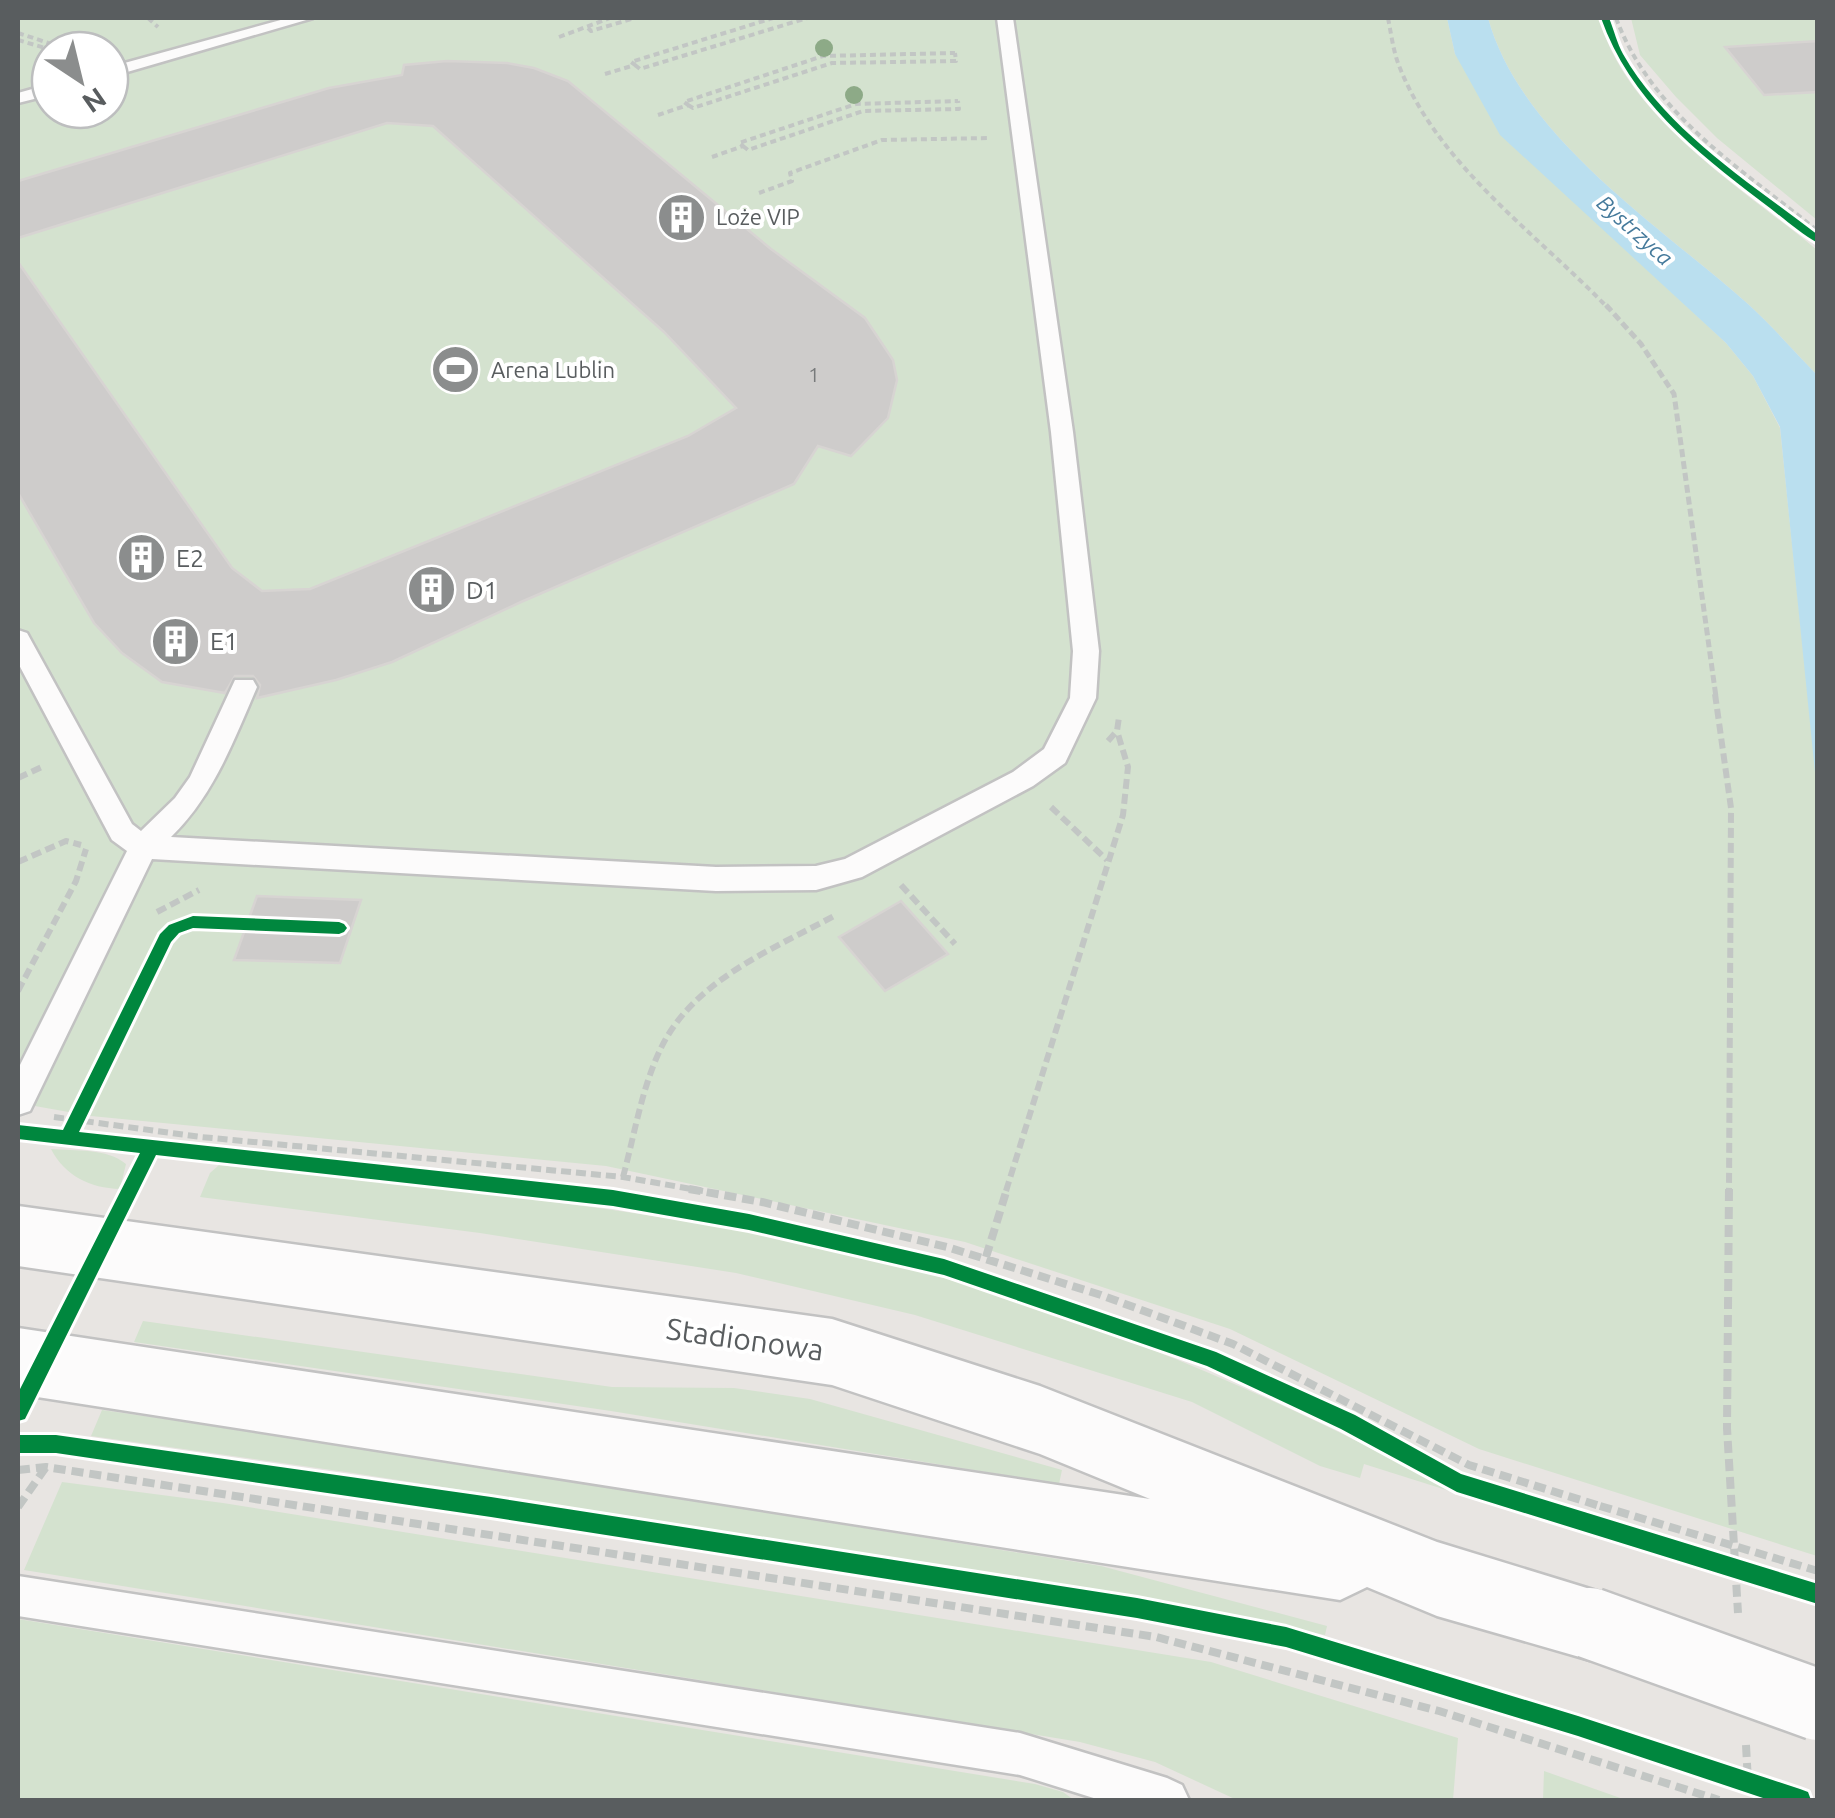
<svg xmlns="http://www.w3.org/2000/svg" width="1835" height="1818" viewBox="0 0 1835 1818" font-family="Ubuntu,sans-serif">
<style>
.green{fill:#d4e2cf;fill-rule:evenodd}
.water{fill:#badfef}
.building{fill:#cecccb;stroke:#d7d4d2;stroke-width:2.5}
.lines{fill:none;stroke-linecap:round;stroke-linejoin:round}
.lane-casing{stroke:#c2c2c2;stroke-width:5}
.secondary-casing{stroke:#c2c2c2;stroke-width:5}
.path-far3{stroke:#c2c6c4;stroke-width:4;stroke-dasharray:6 4;stroke-linecap:butt}
.path-far2{stroke:#c2c6c4;stroke-width:5;stroke-dasharray:8 4;stroke-linecap:butt}
.path-far1{stroke:#c2c6c4;stroke-width:6;stroke-dasharray:10 5;stroke-linecap:butt}
.path{stroke:#c2c6c4;stroke-width:8;stroke-dasharray:12 6;stroke-linecap:butt}
.lane{fill:#fcfbfb;fill-rule:evenodd}
.secondary{fill:#fcfbfb;fill-rule:evenodd}
.secondary-bridge-casing{stroke:#c2c2c2;stroke-width:75;stroke-linecap:butt}
.path-bridge{stroke:#c2c6c4;stroke-width:8;stroke-dasharray:12 6;stroke-linecap:butt}
.secondary-bridge{stroke:#fcfbfb;stroke-width:70}
.cycleway-casing{stroke:#fff;stroke-width:6}
.cycleway{fill:#00873e;fill-rule:evenodd}
.tree{fill:#8daa87}
.labels{text-anchor:middle;stroke-width:8;stroke-linejoin:round;paint-order:stroke}
.number-label{font-size:20px;fill:#787a7b}
.far-poi-label{font-size:22px;fill:#595d5f;stroke:#fff;text-anchor:start}
.far-water-label{font-size:22px;font-style:italic;fill:#457a9b;stroke:#fff}
.poi-label{font-size:25px;fill:#595d5f;stroke:#fff;text-anchor:start}
.near-street-label{font-size:30px;fill:#595d5f;stroke:#fff}
</style>
<rect width="100%" height="100%" fill="#e8e5e2"/>
<!-- green -->
<path class="green" d="M18,18H1447L1455,54L1615,239L1726,343L1753,376L1780,428L1818,792L1817,1556L1479,1449L1230,1329L965,1242L606,1166L91,1116L18,1103ZM50,50H110V110H50Z
M1488,18H1599C1626,117 1741,187 1817,250V375C1794,351 1772,326 1748,304C1659,225 1521,137 1488,18Z
M1631,18H1817V220L1717,138L1676,97L1640,55Z
M51,1149C75,1151 107,1148 126,1164L120,1189C90,1188 65,1176 51,1149Z
M219,1165C405,1185 591,1201 774,1237C1016,1284 1244,1378 1459,1494L1364,1464L1360,1478L1320,1466L1192,1402L915,1315L736,1273L480,1233L200,1197L210,1173Z
M143,1321L612,1387L734,1388L810,1399L1062,1470L1059,1484L611,1411L134,1342Z
M102,1410L362,1447L1101,1566L1327,1626L1325,1635L1139,1596L353,1473L91,1436Z
M62,1482L223,1503L1211,1662L1458,1738L1453,1800H1237L1155,1762L1080,1742L24,1570Z
M18,1619L1035,1784L1063,1792L1074,1800H18Z
M1544,1771L1626,1800H1543Z"/>
<!-- water -->
<path class="water" d="M1447,18H1488C1521,137 1659,225 1748,304C1772,326 1794,351 1817,375V792L1780,427L1753,376L1726,343L1500,135L1455,54Z"/>
<!-- building -->
<path class="building" d="M1818,41V92L1764,95L1725,47Z
M447,61L507,63L534,68L568,81L771,249L865,318L893,360L897,380L888,418L851,456L818,446L794,484L521,602L392,662L336,680L257,698L260,685L253,676H235L225,693L162,682L122,653L94,623L18,493V262L232,568L262,591L310,589L688,436L736,408L664,332L433,126L387,123L18,238V181L329,88L402,75L404,65Z
M257,896L361,900L340,963L234,960Z
M901,901L948,954L885,991L839,937Z"/>
<g class="lines">
<defs>
<path id="lane" d="M288,18H313L110,77V67Z
M997,18H1013L1073,432L1099,651L1096,698L1065,763L1033,786L862,877L816,890L716,891L152,859L30,1111L18,1115V1069L127,851L112,840L18,663V630L27,633L132,824L141,831L175,798L190,777L235,680H253L257,687C233,742 214,795 171,837L716,867L816,866L845,859L1013,772L1044,749L1070,698L1073,651L1051,432Z
M50,84V95L18,103V93Z
M18,1576L1020,1733L1167,1778L1182,1785L1189,1800H1100L1020,1775L18,1616Z"/>
<path id="secondary" d="M18,1206L832,1319L1040,1386L1437,1542L1616,1597L1627,1623L1616,1649L1590,1660L1437,1616L1367,1587L1340,1600L18,1394V1328L1150,1499L1040,1454L832,1385L18,1266Z"/>
</defs>
<!-- lane casing -->
<use href="#lane" class="lane-casing"/>
<!-- secondary casing -->
<use href="#secondary" class="secondary-casing"/>
<!-- path-far3 -->
<path class="path-far3" d="M148,18L158,27
M1388,18C1391,33 1393,49 1398,63C1436,164 1536,233 1608,308
M1616,18C1652,114 1741,169 1818,231
M588,28L591,31L635,18
M18,33L70,50
M559,37L610,18
M18,40L52,50
M635,65L640,69L807,18
M605,74L635,65L631,62L773,18
M688,105L693,108L832,63L956,61L955,53
M658,115L688,105L684,102L823,56L955,53
M743,146L748,150L863,111L959,109L958,101
M712,157L743,146L739,143L856,104L958,101
M759,193L792,181L790,173L882,140L988,138"/>
<!-- path-far2 -->
<path class="path-far2" d="M1606,305L1641,344L1674,394L1716,697"/>
<!-- path-far1 -->
<path class="path-far1" d="M1715,694L1731,808L1729,1191
M1108,741L1117,731L1119,717
M18,778L44,766
M1051,807L1107,860
M18,862L66,841L81,845
M901,885L955,944
M157,912L199,890
M18,991L76,881L86,849
M54,1117L201,1137L623,1177L703,1191
M623,1177C635,1133 642,1085 663,1044C697,979 773,949 834,916
M1006,1191L1123,815L1128,767L1117,731"/>
<!-- path -->
<path class="path" d="M689,1189L762,1202L947,1247L1101,1295L1233,1344L1469,1465L1600,1506
M1729,1189L1727,1428L1738,1613
M986,1257L1007,1189
M18,1470L46,1467L1156,1637L1439,1711L1719,1800
M18,1507L46,1467
M1746,1745L1749,1800"/>
<!-- lane -->
<use href="#lane" class="lane"/>
<!-- secondary -->
<use href="#secondary" class="secondary"/>
<defs>
<path id="secondary-bridge" d="M1590,1623L1818,1705"/>
</defs>
<!-- secondary-bridge casing -->
<use href="#secondary-bridge" class="secondary-bridge-casing"/>
<!-- path-bridge -->
<path class="path-bridge" d="M1600,1506L1818,1571"/>
<!-- secondary-bridge -->
<use href="#secondary-bridge" class="secondary-bridge"/>
<defs>
<path id="cycleway" d="M1601,18H1609C1614,30 1617,43 1623,54C1667,131 1749,182 1818,235V243C1798,232 1780,215 1762,202C1694,150 1630,100 1601,18Z
M193,916L339,922L344,924L347,928L344,932L339,934L193,928L179,933L171,942L79,1132L613,1190L749,1214L944,1259L1216,1352L1355,1415L1461,1474L1818,1584V1604L1457,1492L1341,1429L1207,1366L944,1275L749,1230L613,1206L156,1155L25,1419L18,1421V1393L140,1153L18,1139V1125L63,1130L160,934L169,925Z
M18,1435H56L491,1497L1137,1598L1286,1627L1578,1716L1800,1789L1808,1792L1811,1800H1769L1578,1736L1286,1647L1137,1618L491,1517L56,1453H18Z"/>
</defs>
<!-- cycleway casing -->
<use href="#cycleway" class="cycleway-casing"/>
<!-- cycleway -->
<use href="#cycleway" class="cycleway"/>
</g>
<!-- trees -->
<g class="tree">
<circle cx="824" cy="48" r="9"/>
<circle cx="854" cy="95" r="9"/>
</g>
<!-- icons -->
<defs>
<symbol id="building-disc" viewBox="-11 -11 22 22"><circle r="9.5" fill="#8b8d8d" stroke="#fff"/><path d="M-4-6H4V6H1V3H-1V6H-4ZM-2.5-4.3h1.7v1.8h-1.7ZM.8-4.3h1.7v1.8H.8ZM-2.5-1h1.7V.8h-1.7ZM.8-1h1.7V.8H.8Z" fill="#fff"/></symbol>
<symbol id="stadium-disc" viewBox="-11 -11 22 22"><circle r="9.5" fill="#8b8d8d" stroke="#fff"/><path d="M0-5a6.5 5 0 1 0 0 10a6.5 5 0 1 0 0-10ZM-3.5-1.8h7v3.6h-7Z" fill="#fff"/></symbol>
</defs>
<g fill-rule="evenodd">
<use href="#building-disc" x="654" y="190" width="55" height="55"/>
<use href="#stadium-disc" x="428" y="342" width="55" height="55"/>
<use href="#building-disc" x="114" y="530" width="55" height="55"/>
<use href="#building-disc" x="404" y="562" width="55" height="55"/>
<use href="#building-disc" x="148" y="614" width="55" height="55"/>
</g>
<g class="labels">
<!-- number labels -->
<g class="number-label">
<text x="814" y="382">1</text>
</g>
<!-- far-poi labels -->
<g class="far-poi-label">
<text x="716" y="225">Loże VIP</text>
<text x="491" y="378">Arena Lublin</text>
</g>
<!-- far-water labels -->
<g class="far-water-label">
<text transform="translate(1635 230) rotate(42)" y="8">Bystrzyca</text>
</g>
<!-- poi labels -->
<g class="poi-label">
<text x="176" y="567">E2</text>
<text x="466" y="599">D1</text>
<text x="210" y="650">E1</text>
</g>
<!-- near-street labels -->
<g class="near-street-label">
<text transform="translate(745 1340) rotate(8)" y="10">Stadionowa</text>
</g>
</g>
<!-- border -->
<rect width="1835" height="1818" fill="none" stroke="#595d5f" stroke-width="40"/>
<!-- north arrow -->
<g transform="translate(80 80) rotate(145)"><circle r="48" fill="#ffffff" stroke="#bdbebf" stroke-width="2.5"/>
<path d="M0-8L18 38L0 25L-18 38Z" fill="#8b8d8d"/>
<text y="-15" font-size="28" font-weight="bold" text-anchor="middle" fill="#595d5f">N</text>
</g>
</svg>
